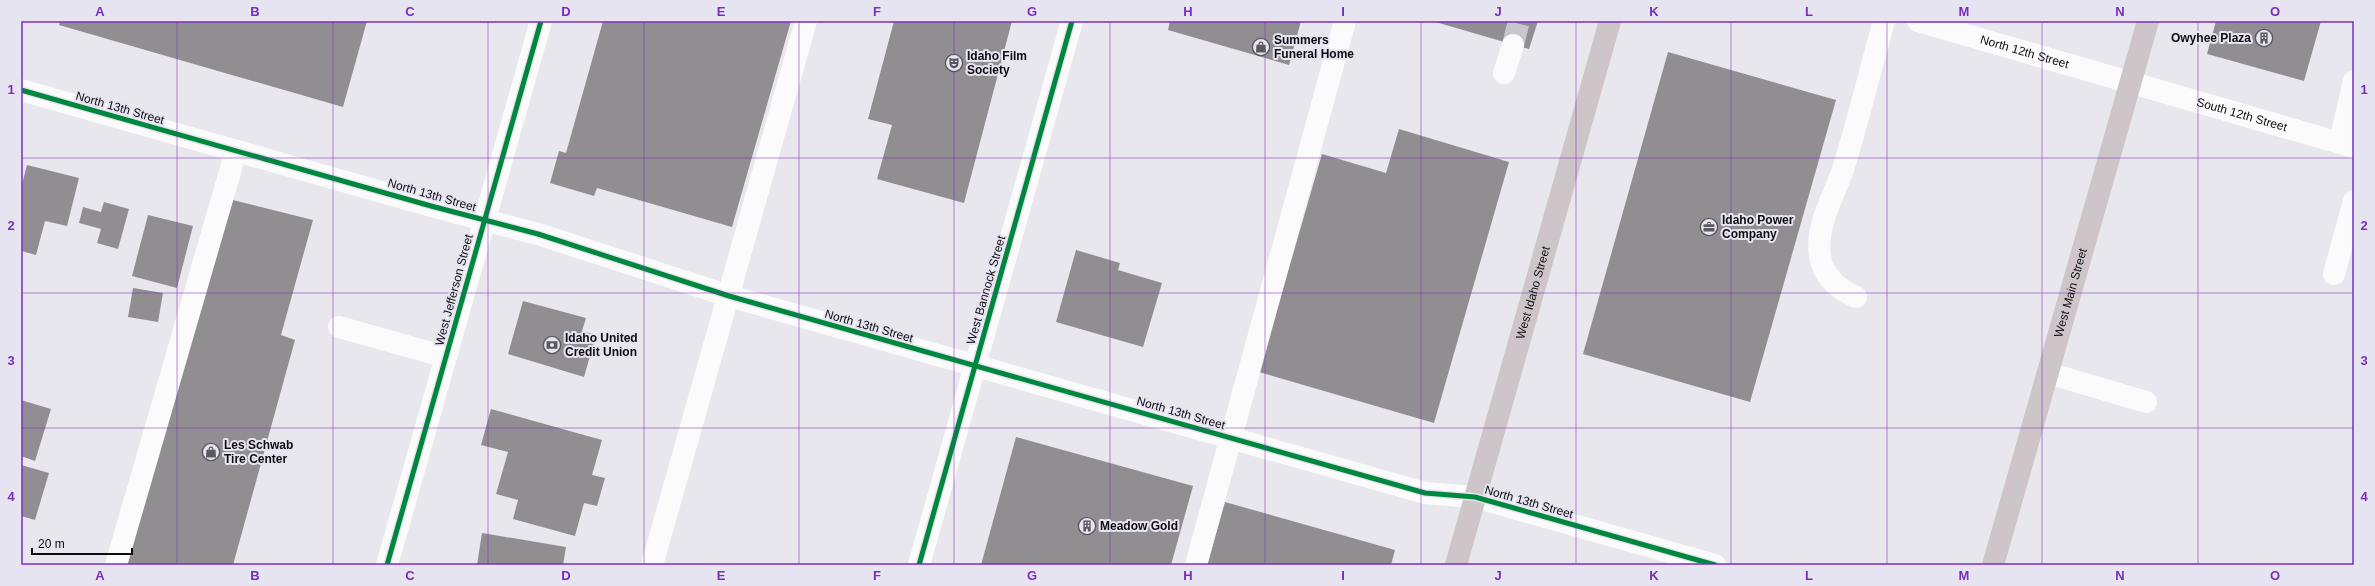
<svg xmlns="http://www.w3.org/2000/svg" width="2375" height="586" viewBox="0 0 2375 586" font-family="Arial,sans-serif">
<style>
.building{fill:#918e92}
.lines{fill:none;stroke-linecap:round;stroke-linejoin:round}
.minor-tunnel{stroke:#c7c6cd;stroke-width:22;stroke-dasharray:22 11;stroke-linecap:butt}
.minor{stroke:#fcfbfc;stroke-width:22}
.major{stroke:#cec5c9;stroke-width:22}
.cycleway-casing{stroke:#e7e4f1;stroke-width:8}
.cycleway{stroke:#00873e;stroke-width:5}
.grid{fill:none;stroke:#7b2cbf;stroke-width:1;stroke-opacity:0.55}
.labels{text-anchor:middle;stroke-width:4;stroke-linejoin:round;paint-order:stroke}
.poi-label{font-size:12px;font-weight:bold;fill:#0d0c10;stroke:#e7e4f1;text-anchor:start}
.street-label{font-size:12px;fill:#0d0c10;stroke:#e7e4f1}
.neatline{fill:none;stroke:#7b2cbf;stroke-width:1.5}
.grid-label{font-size:13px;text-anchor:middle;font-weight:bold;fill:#7b2cbf}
</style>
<rect width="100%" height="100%" fill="#e8e7ee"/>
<!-- building -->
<path class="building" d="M60,21H367L343,107L59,25Z
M603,21H791L732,227L597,188L594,196L550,183L559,151L566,153Z
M894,21H1012L964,203L877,179L892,125L868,119Z
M1170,21H1301L1289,65L1168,30Z
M1432,21H1538L1529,49Z
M2216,21H2321L2304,81L2207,54Z
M1668,52L1836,100L1750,402L1583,354Z
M1399,129L1509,162L1434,423L1259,372L1322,154L1386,173Z
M27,165L79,178L67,226L45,221L36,255L21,251V188Z
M233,200L313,220L281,335L295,340L233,565H128L125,564Z
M104,202L129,209L118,249L97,243L101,229L79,223L83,207L101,212Z
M148,215L193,226L177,288L132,276Z
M1076,250L1120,263L1118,270L1162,283L1143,347L1056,322Z
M133,288L163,293L158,322L128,317Z
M523,301L586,318L582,331L596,335L584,377L508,354Z
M21,400L51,409L35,461L21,456Z
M491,409L602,440L592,475L605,478L597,506L584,503L575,536L513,519L518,500L496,494L508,452L481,445Z
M1016,437L1193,486L1171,565H981Z
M21,465L49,473L35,520L21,516Z
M1225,502L1395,550L1391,565H1207Z
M482,533L566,547L563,565H477Z"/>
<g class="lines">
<!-- minor-tunnel -->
<path class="minor-tunnel" d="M1513,45L1519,21"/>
<!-- minor -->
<g class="minor">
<path id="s1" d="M1918,21L2354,147"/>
<path d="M1504,73L1513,45"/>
<path d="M21,90L431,206L538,234L729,296L1425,493L1475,497L1715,565"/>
<path d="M2340,142L2354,81"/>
<path d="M2334,274L2354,201"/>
<path d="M1856,297C1838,289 1823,277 1820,256C1815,223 1836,194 1845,163C1859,116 1871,68 1884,21"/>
<path d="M339,327L446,357"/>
<path d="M2048,373L2146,402"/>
<path d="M116,565L236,151"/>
<path d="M387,565L541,21"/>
<path d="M652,565L806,21"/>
<path d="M919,565L1072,21"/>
<path d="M1196,565L1345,21"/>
</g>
<!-- major -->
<g class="major">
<path id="s2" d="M1456,565L1610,21"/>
<path id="s3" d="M1993,565L2148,21"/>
</g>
<defs>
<path id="cycleway" d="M21,90L431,206L538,234L729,296L1425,493L1475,497L1715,565
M387,565L541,21
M919,565L1072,21"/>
</defs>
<!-- cycleway casing -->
<use href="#cycleway" class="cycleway-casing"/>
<!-- cycleway -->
<use href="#cycleway" class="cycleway"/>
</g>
<!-- grid -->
<path class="grid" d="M177,21V565M333,21V565M488,21V565M644,21V565M799,21V565M954,21V565M1110,21V565M1265,21V565M1421,21V565M1576,21V565M1731,21V565M1887,21V565M2042,21V565M2198,21V565M21,158H2354M21,293H2354M21,428H2354"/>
<!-- icons -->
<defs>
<symbol id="building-ring" viewBox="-11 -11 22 22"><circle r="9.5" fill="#e7e4f1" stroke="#5a595e" stroke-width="1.5"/><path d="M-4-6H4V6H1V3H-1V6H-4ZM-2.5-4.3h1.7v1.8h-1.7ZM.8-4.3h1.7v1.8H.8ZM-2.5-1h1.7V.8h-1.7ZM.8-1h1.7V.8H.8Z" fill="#5a595e"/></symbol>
<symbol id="shop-ring" viewBox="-11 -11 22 22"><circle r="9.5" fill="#e7e4f1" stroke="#5a595e" stroke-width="1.5"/><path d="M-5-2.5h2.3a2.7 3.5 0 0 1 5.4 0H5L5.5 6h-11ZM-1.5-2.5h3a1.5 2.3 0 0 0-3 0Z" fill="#5a595e"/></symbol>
<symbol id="theatre-ring" viewBox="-11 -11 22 22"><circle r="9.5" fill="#e7e4f1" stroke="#5a595e" stroke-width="1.5"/><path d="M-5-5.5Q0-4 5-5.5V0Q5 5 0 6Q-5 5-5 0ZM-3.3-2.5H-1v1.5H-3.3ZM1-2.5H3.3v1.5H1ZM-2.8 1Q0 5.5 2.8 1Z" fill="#5a595e"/></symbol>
<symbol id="office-ring" viewBox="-11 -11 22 22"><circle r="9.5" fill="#e7e4f1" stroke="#5a595e" stroke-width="1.5"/><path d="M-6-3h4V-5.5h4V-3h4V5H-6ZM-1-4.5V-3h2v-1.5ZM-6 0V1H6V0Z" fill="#5a595e"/></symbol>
<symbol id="bank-ring" viewBox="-11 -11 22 22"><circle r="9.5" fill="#e7e4f1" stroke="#5a595e" stroke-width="1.5"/><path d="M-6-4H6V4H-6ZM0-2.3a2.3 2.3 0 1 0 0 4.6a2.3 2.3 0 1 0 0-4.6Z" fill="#5a595e"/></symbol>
</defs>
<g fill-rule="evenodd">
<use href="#building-ring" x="2254" y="28" width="20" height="20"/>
<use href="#shop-ring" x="1251" y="37" width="20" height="20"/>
<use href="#theatre-ring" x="944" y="53" width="20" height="20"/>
<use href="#office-ring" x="1699" y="217" width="20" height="20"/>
<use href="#bank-ring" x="542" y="335" width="20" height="20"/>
<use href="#shop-ring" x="201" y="442" width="20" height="20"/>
<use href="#building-ring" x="1077" y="516" width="20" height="20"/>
</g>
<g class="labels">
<!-- poi labels -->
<g class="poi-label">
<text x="2251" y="42" text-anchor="end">Owyhee Plaza</text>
<text x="1274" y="44">Summers<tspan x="1274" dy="14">Funeral Home</tspan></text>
<text x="967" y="60">Idaho Film<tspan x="967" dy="14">Society</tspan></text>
<text x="1722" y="224">Idaho Power<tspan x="1722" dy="14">Company</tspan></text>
<text x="565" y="342">Idaho United<tspan x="565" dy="14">Credit Union</tspan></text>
<text x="224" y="449">Les Schwab<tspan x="224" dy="14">Tire Center</tspan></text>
<text x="1100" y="530">Meadow Gold</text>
</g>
<!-- street labels -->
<g class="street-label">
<text dy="4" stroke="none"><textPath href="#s1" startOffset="111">North 12th Street</textPath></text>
<text transform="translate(120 108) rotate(16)" y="4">North 13th Street</text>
<text dy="4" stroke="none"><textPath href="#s1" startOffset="337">South 12th Street</textPath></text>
<text transform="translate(432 195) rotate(16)" y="4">North 13th Street</text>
<text transform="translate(454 290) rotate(-75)" y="4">West Jefferson Street</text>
<text transform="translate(986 290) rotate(-74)" y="4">West Bannock Street</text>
<text dy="4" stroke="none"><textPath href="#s2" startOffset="283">West Idaho Street</textPath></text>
<text dy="4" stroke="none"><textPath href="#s3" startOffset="283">West Main Street</textPath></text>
<text transform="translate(869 326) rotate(16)" y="4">North 13th Street</text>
<text transform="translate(1181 413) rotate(16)" y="4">North 13th Street</text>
<text transform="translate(1529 502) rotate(16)" y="4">North 13th Street</text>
</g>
</g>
<!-- border -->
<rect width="2375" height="586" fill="none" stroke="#e7e4f1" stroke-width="44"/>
<!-- scale -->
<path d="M32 548v6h100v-6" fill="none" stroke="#0d0c10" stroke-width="2"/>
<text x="38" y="548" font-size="12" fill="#0d0c10" stroke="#e7e4f1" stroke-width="3" paint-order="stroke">20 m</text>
<rect x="22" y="22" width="2331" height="542" class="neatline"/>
<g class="grid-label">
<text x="100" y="16">A</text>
<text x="255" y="16">B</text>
<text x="410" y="16">C</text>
<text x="566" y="16">D</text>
<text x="721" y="16">E</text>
<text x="877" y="16">F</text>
<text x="1032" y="16">G</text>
<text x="1188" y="16">H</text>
<text x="1343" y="16">I</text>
<text x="1498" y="16">J</text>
<text x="1654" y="16">K</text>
<text x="1809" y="16">L</text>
<text x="1964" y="16">M</text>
<text x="2120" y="16">N</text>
<text x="2275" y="16">O</text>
<text x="11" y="94">1</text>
<text x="2364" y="94">1</text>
<text x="11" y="230">2</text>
<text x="2364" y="230">2</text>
<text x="11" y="365">3</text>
<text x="2364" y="365">3</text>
<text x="11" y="501">4</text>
<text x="2364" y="501">4</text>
<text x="100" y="580">A</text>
<text x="255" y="580">B</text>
<text x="410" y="580">C</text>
<text x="566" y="580">D</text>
<text x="721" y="580">E</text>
<text x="877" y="580">F</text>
<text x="1032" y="580">G</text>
<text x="1188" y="580">H</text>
<text x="1343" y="580">I</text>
<text x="1498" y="580">J</text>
<text x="1654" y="580">K</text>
<text x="1809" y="580">L</text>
<text x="1964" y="580">M</text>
<text x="2120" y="580">N</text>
<text x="2275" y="580">O</text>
</g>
</svg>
